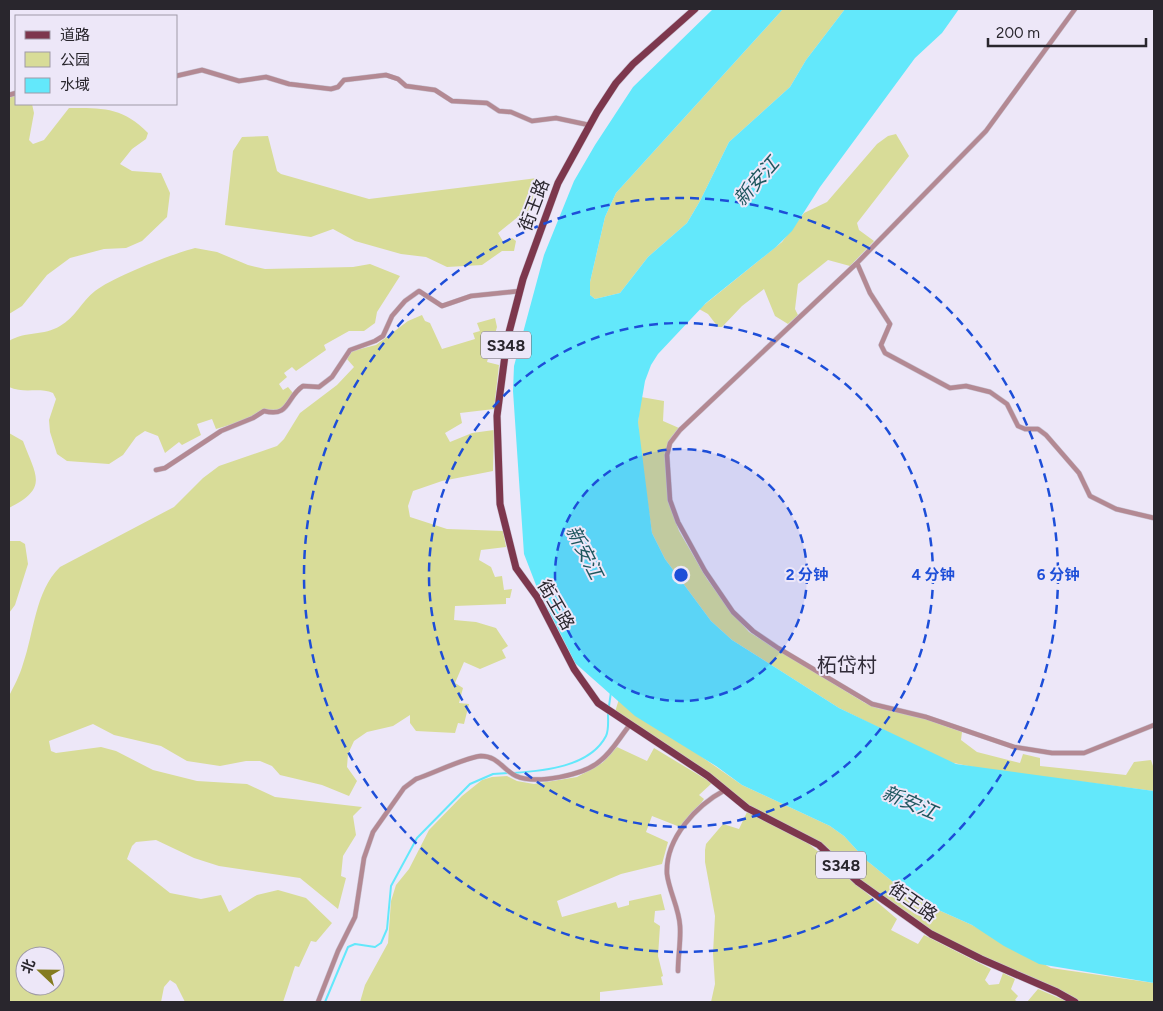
<svg xmlns="http://www.w3.org/2000/svg" width="1163" height="1011" viewBox="0 0 1163 1011" font-family="Figtree,'Noto Sans SC',sans-serif">
<style>
.green{fill:#d8dc98;fill-rule:evenodd}
.water{fill:#63e8fb}
.lines{fill:none;stroke-linecap:round;stroke-linejoin:round}
.stream{stroke:#63e8fb;stroke-width:2}
.minor-casing{stroke:#cac4d3;stroke-width:5.5}
.primary-casing{stroke:#cac4d3;stroke-width:8}
.minor{stroke:#b38993;stroke-width:4.5}
.primary{stroke:#7d374d;stroke-width:7}
.ring{fill:none;stroke:#1d4ed8;stroke-width:2.5;stroke-dasharray:9 6}
.labels{text-anchor:middle;stroke-width:4;stroke-linejoin:round;paint-order:stroke}
.shield{fill:#ede7f8;stroke:#64606a;stroke-width:1}
.shield-label{font-size:16px;font-weight:bold;fill:#29262d}
.street-label{font-size:18px;fill:#29262d;stroke:#ede7f8}
.water-label{font-size:19px;font-style:italic;fill:#1e565e;stroke:#ede7f8}
.quarter-label{font-size:20px;fill:#302b38;stroke:#ede7f8}
.centre{fill:#1d4ed8;stroke:#ede7f8;stroke-width:2.5}
.ring-label{font-size:15px;text-anchor:middle;font-weight:bold;fill:#1d4ed8;stroke:#ede7f8;stroke-width:4;stroke-linejoin:round;paint-order:stroke}
</style>
<rect width="100%" height="100%" fill="#ede7f8"/>
<!-- green -->
<path class="green" d="M783,9H845L806,60L790,87L729,142L700,201L687,223L648,257L620,293L595,299L590,295V282L605,217L616,193Z
M16,95V104H32L34,113L29,140L33,144L44,140L69,108C102,108 123,107 148,133L146,139L132,149L120,164L132,171L161,173L170,193L167,217L142,241L126,248L104,249L70,258L47,275L22,306L9,314V98Z
M896,134L909,156L857,223L859,230L874,241L850,266L828,260L798,284L795,309L798,315L788,324L775,316L764,289L742,306L722,327H718L708,314L699,309L782,242L804,213L827,202L877,144L888,136Z
M268,136L277,171L281,174L369,199L537,178L532,203L525,218L519,216L498,233L504,243L512,238L516,241L514,251H502L482,265L447,267L426,257L401,254L355,241L333,229L311,237L225,225L233,151L242,137Z
M195,248L217,252L248,265L265,269L353,267L370,264L400,276L377,312L375,323L364,331H349L324,345L326,350L296,371L292,367L284,373L287,377L279,384L283,390L288,387L293,393L287,404L279,411L264,410L243,421L216,429L212,419L197,424L201,435L182,445L179,442L165,453L158,436L145,431L136,437L123,455L109,464L67,461L57,454L50,432L49,420L56,399L53,393C39,387 24,394 9,387V341C25,331 44,336 60,326C75,318 82,301 95,291C113,277 172,254 195,248Z
M422,315L425,321L430,323L442,349L475,339L473,333L480,331L477,323L495,318L497,327L487,362L499,365L494,409L460,413L462,423L445,433L450,442L472,433L494,430L493,471L442,481L413,491L408,506L410,517L447,529L503,531L506,547L481,550L479,560L491,567L495,577L502,576L504,590L512,589L510,598H506V604L455,606L454,620L476,622L496,628L508,646L502,650L506,658L480,669L464,662L455,683L463,688L459,703L469,704L464,724L458,723L455,733L416,731L410,723V715L393,726L367,732L354,741L348,754L347,767L357,781L349,796L322,785L280,775L272,766L260,761H246L220,766L187,761L161,746L114,735L93,724L49,741L51,751L56,753L101,747L116,751L153,770L197,781L247,784L275,797L362,807L353,816L356,835L343,856L341,876L346,878L338,909L300,878L219,866L194,858L156,840L136,842L132,846L127,859L170,893L201,899L221,895L229,912L257,895L278,890L306,898L332,923L316,942L311,941L299,967L295,966L283,1002H185L176,984L170,980L164,987L161,1002H9V696C14,686 20,675 23,664C34,633 35,591 60,567L174,507L203,478L219,466L277,446L284,439L300,413L337,385L354,367L347,359L352,351L376,345L408,321ZM25,956H55V986H25Z
M641,397L664,401L663,421L679,428L670,439L665,453L669,502L679,531L707,579L733,614L749,632L865,703L877,708L911,714L962,732L961,740L977,752L1020,763L1023,754L1040,758V766L1126,775L1134,762L1151,760L1154,769V791L983,769L949,762L839,708L732,640L711,621L665,559L652,533L639,443L638,422Z
M9,433L23,441C36,476 49,488 9,508Z
M9,541H20L25,544L28,564L15,605L9,613Z
M619,699L742,785L830,826L844,836L866,860L903,890L925,904L972,925L1051,968L1154,983V1002H1080L1064,992L1001,965L933,932L860,880L826,847L749,805L615,712Z
M617,747L647,761L654,748L712,783L699,795L704,799C697,809 687,817 680,827L652,816L646,832L668,842L662,864L621,874L557,901L562,917L616,902L618,908L629,905V901L661,894L665,910L655,911L654,922L660,926L658,956L663,976L661,977L663,985L600,992V1002H360L365,985L388,943L391,901L396,885L409,869L429,830L462,796L482,780L492,777L507,776L517,781L534,784L577,777L602,763Z
M747,812L808,843L897,919L891,930L918,944L924,935L991,969L985,980L989,985L999,984L1003,973L1015,979L1011,989L1018,996L1015,1000L1018,1002H711L715,984L713,953L715,916L705,862V850L706,844L723,824L739,829Z
M1038,989L1066,1001L1067,1002H1027Z"/>
<!-- water -->
<path class="water" d="M713,9H783L616,193L605,217L590,282V295L595,299L620,293L648,257L687,223L700,201L729,142L790,87L806,60L845,9H959L942,33L915,58L820,187L792,231L776,247L706,303L658,354L651,365L645,381L638,422L652,533L665,559L711,621L732,640L839,708L956,764L1154,791V983L1039,964L1004,946L972,925L925,904L903,890L866,860L844,836L830,826L742,785L716,766L635,716L575,663L536,585L524,554L513,391L514,366L544,255L574,181L595,145L633,87Z"/>
<g class="lines">
<!-- stream -->
<path class="stream" d="M609,706L611,692
M513,773C543,771 590,767 606,736C609,730 608,721 608,714
M325,1002L348,947L355,944L375,947L381,943L387,929L391,886L417,838L470,784L493,774L508,773"/>
<defs>
<path id="minor" d="M1075,9L986,131L857,263L680,430L670,443L667,455L670,500L678,522L705,571L733,612L753,631L778,648L872,704L926,717L1014,747L1052,753H1084L1154,725
M176,76L202,70L239,81L266,77L289,84L331,89L338,87L344,80L386,75L398,79L406,86L435,90L452,101L487,103L499,111L511,112L532,121L556,118L589,125
M9,95L16,93
M857,263L870,293L890,324L881,345L885,353L950,388L966,386L990,392L1007,404L1018,426L1025,429H1038L1046,435L1079,473L1090,496L1116,509L1154,518
M156,470L165,468L221,431L253,418L264,411C290,418 286,397 303,386L319,387L332,377L350,350L375,341L383,336L392,316L405,301L419,291L442,306L471,296L520,291
M678,971C678,956 681,941 680,926C679,908 669,891 667,874C665,838 697,805 725,790
M318,1002L338,951L355,917L364,858L373,832L404,788L416,779C432,774 466,757 481,756C498,756 503,770 516,776C536,785 584,775 600,761C612,752 620,737 629,726"/>
<path id="primary" d="M695,9L633,64L616,83L597,112L558,183L523,279L507,340L497,416L500,504L516,568L537,597L574,669L598,703L708,776L747,808L819,845L858,882L931,934L981,959L1057,992L1075,1002"/>
</defs>
<!-- minor casing -->
<use href="#minor" class="minor-casing"/>
<!-- primary casing -->
<use href="#primary" class="primary-casing"/>
<!-- minor -->
<use href="#minor" class="minor"/>
<!-- primary -->
<use href="#primary" class="primary"/>
</g>
<!-- distance rings -->
<circle cx="681" cy="575" r="126" fill="#1d4ed8" fill-opacity=".12"/>
<g class="ring">
<circle cx="681" cy="575" r="126"/>
<circle cx="681" cy="575" r="252"/>
<circle cx="681" cy="575" r="377"/>
</g>
<g class="labels">
<!-- shield labels -->
<g class="shield">
<rect x="481" y="331.5" width="50" height="27" rx="4"/>
<rect x="816" y="851.5" width="50" height="27" rx="4"/>
</g>
<g class="shield-label">
<text x="506" y="351">S348</text>
<text x="841" y="871">S348</text>
</g>
<!-- street labels -->
<g class="street-label">
<text transform="translate(534 205) rotate(-69)" y="6">街王路</text>
<text transform="translate(556 605) rotate(60)" y="6">街王路</text>
<text transform="translate(913 902) rotate(35)" y="6">街王路</text>
</g>
<!-- water labels -->
<g class="water-label">
<text transform="translate(756 181) rotate(-49)" y="7">新安江</text>
<text transform="translate(585 552) rotate(63)" y="7">新安江</text>
<text transform="translate(910 802) rotate(23)" y="7">新安江</text>
</g>
<!-- quarter labels -->
<g class="quarter-label">
<text x="847" y="672">柘岱村</text>
</g>
</g>
<circle cx="681" cy="575" r="8" class="centre"/>
<g class="ring-label">
<text x="807" y="580">2 分钟</text>
<text x="933" y="580">4 分钟</text>
<text x="1058" y="580">6 分钟</text>
</g>
<!-- border -->
<rect width="1163" height="1011" fill="none" stroke="#29262d" stroke-width="20"/>
<!-- legend -->
<rect x="15" y="15" width="162" height="90" fill="#ede7f8" stroke="#9f9aa7"/>
<rect x="25" y="31" width="25" height="8" fill="#7d374d" stroke="#9f9aa7"/>
<text x="60" y="40" font-size="15" fill="#29262d">道路</text>
<rect x="25" y="52" width="25" height="15" fill="#d8dc98" stroke="#9f9aa7"/>
<text x="60" y="65" font-size="15" fill="#29262d">公园</text>
<rect x="25" y="78" width="25" height="15" fill="#63e8fb" stroke="#9f9aa7"/>
<text x="60" y="90" font-size="15" fill="#29262d">水域</text>
<!-- north arrow -->
<g transform="translate(40 971) rotate(292)"><circle r="24" fill="#ede7f8" stroke="#9f9aa7"/>
<path d="M0-4L9 19L0 12L-9 19Z" fill="#847b20"/>
<text y="-8" font-size="14" font-weight="bold" text-anchor="middle" fill="#29262d">北</text>
</g>
<!-- scale -->
<path d="M988 38v8h158v-8" fill="none" stroke="#29262d" stroke-width="2.5"/>
<text x="996" y="38" font-size="15" fill="#29262d" stroke="#ede7f8" stroke-width="4" paint-order="stroke">200 m</text>
</svg>
